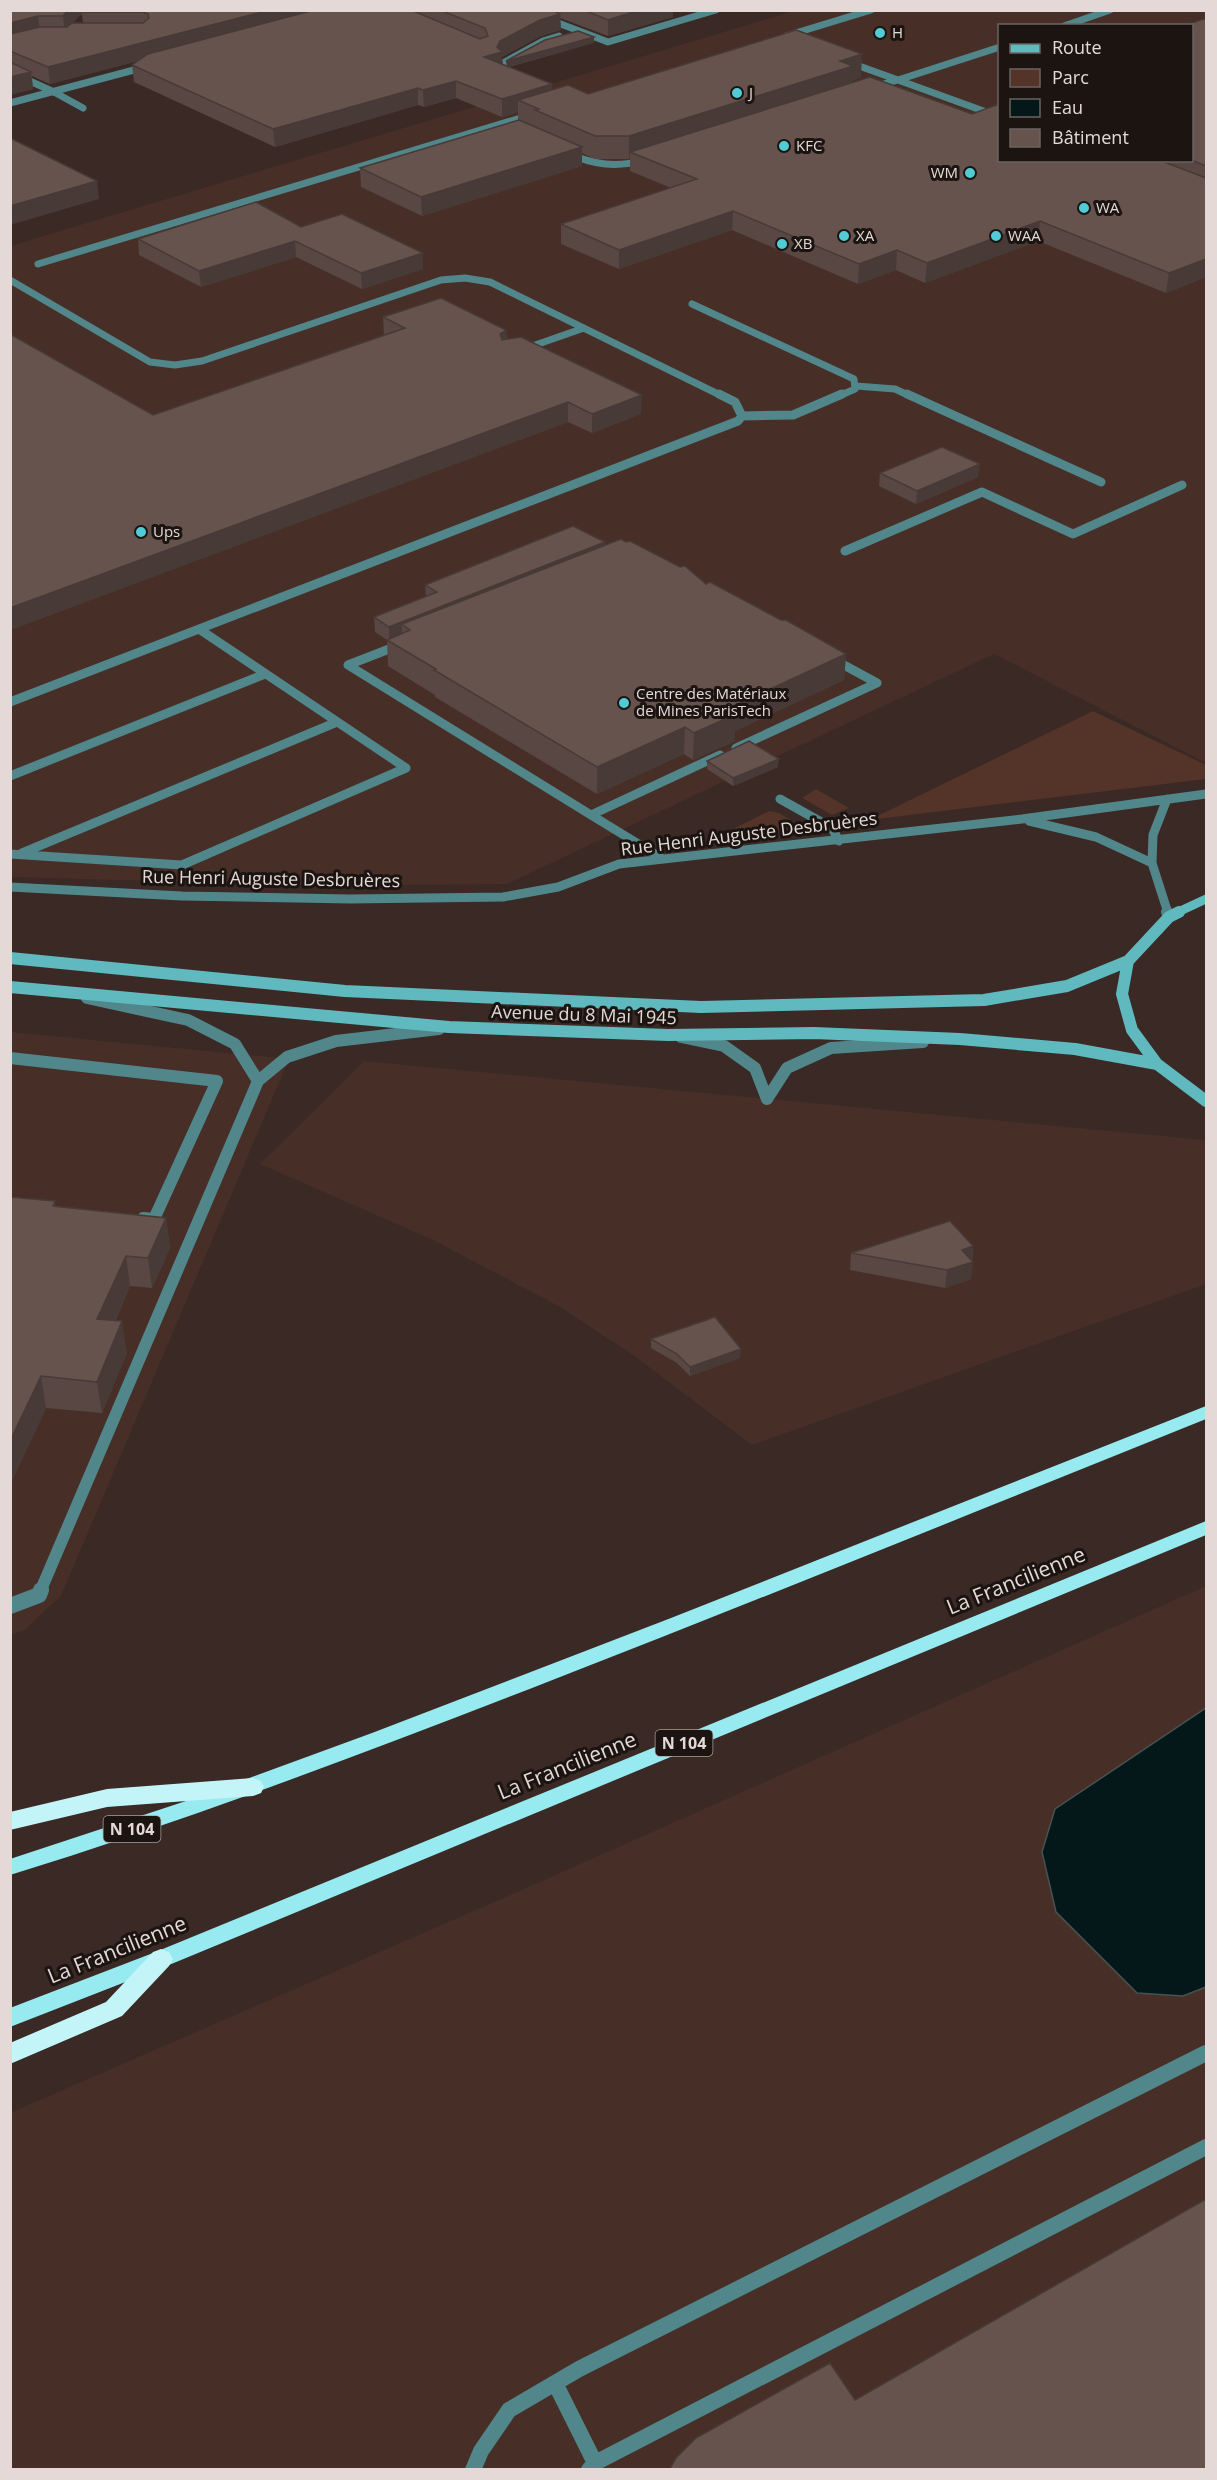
<svg xmlns="http://www.w3.org/2000/svg" width="1217" height="2480" viewBox="0 0 1217 2480" font-family="'Open Sans',sans-serif">
<style>
.built{fill:#472f28;fill-rule:evenodd}
.green{fill:#543329}
.water{fill:#04181a;stroke:#475252;stroke-width:1.5}
.lines{fill:none;stroke-linecap:round;stroke-linejoin:round}
.service-far3{stroke:#51868a;stroke-width:7}
.service-far2{stroke:#51868a;stroke-width:9}
.service-far1{stroke:#51868a;stroke-width:12}
.service{stroke:#51868a;stroke-width:16}
.minor{stroke:#51868a;stroke-width:7}
.secondary-far1{stroke:#5fb9bf;stroke-width:9}
.secondary{stroke:#5fb9bf;stroke-width:12}
.trunk{fill:#96eaf0;fill-rule:evenodd}
.motorway{fill:#c3f5f8;fill-rule:evenodd}
.wall{fill:#584743;fill-rule:evenodd}
.shaded-wall{fill:#473a37}
.building{fill:#66534e;stroke:#473a37;stroke-width:1.5}
.poi-dot{fill:#51ccd5;stroke:#1b1411;stroke-width:2}
.labels{text-anchor:middle;stroke-width:6;stroke-linejoin:round;paint-order:stroke}
.far-poi-label{font-size:15px;fill:#e4d9d6;stroke:#1b1411;text-anchor:start}
.shield{fill:#1b1411;stroke:#a89e9b;stroke-width:1.5}
.shield-label{font-size:16px;font-weight:bold;fill:#e4d9d6}
.street-label{font-size:18px;fill:#e4d9d6;stroke:#1b1411}
.near-street-label{font-size:21px;fill:#e4d9d6;stroke:#1b1411}
</style>
<rect width="100%" height="100%" fill="#3a2924"/>
<!-- built -->
<path class="built" d="M794,11H1206V763L994,654L507,884L334,886L11,877L10,246ZM1000,26H1192V160H1000Z
M11,1032L289,1059L61,1596L24,1630L11,1635Z
M364,1061L1206,1140V1284L752,1445L633,1355L560,1307L433,1240L260,1164Z
M1206,1586V2469H11L10,2113L508,1896Z"/>
<!-- green -->
<path class="green" d="M1093,711L1206,765V779L869,820Z
M816,789L849,808L832,815L802,798Z
M769,811L779,813L805,829L730,839L723,837L725,833Z"/>
<!-- water -->
<path class="water" d="M1206,1708V1987L1183,1996L1137,1993L1056,1912L1042,1852L1055,1809Z"/>
<g class="lines">
<!-- service-far3 -->
<path class="service-far3" d="M524,10L608,42L716,10
M1064,26L1110,10
M786,36L871,10
M1000,47L898,80L1000,117
M848,62L898,80
M503,63L543,41L559,36
M873,87L898,80
M54,92L83,108
M567,153C594,165 616,168 645,160
M38,264L534,114
M10,280L150,362L175,365L202,361L441,280L465,278L490,282L722,396
M692,304L854,379L855,389L839,396
M521,350L584,328
M856,386L895,389L910,396"/>
<!-- service-far2 -->
<path class="service-far2" d="M719,394L735,402L742,416
M907,394L1101,482
M845,551L982,492L1073,534L1182,485
M402,644L348,665L591,815
M10,702L738,421L742,416L793,415L842,394
M736,748L877,683L831,658
M10,776L265,674
M780,799L832,828L839,841
M1167,799L1153,835L1152,863L1168,913
M1029,821L1096,837L1152,863
M22,853L337,722
M10,854L182,865L406,768L199,629
M663,859L591,815L720,755
M10,887L182,896L350,899L503,897L558,887L619,864L1022,819L1206,794"/>
<!-- service-far1 -->
<path class="service-far1" d="M1167,912L1169,917
M87,998L188,1020L235,1044L258,1081
M681,1037L724,1046L755,1068L767,1099L787,1068L831,1048L923,1042
M10,1058L217,1081L154,1219L143,1218
M40,1592L258,1081L287,1057L336,1041L439,1029"/>
<!-- service -->
<path class="service" d="M10,1606L39,1595L41,1590
M555,2383L595,2463
M473,2470L481,2451L509,2410L579,2369L1206,2053
M589,2470L595,2463L1206,2147"/>
<!-- minor -->
<path class="minor" d="M10,72L54,92
M10,103L149,66"/>
<!-- secondary-far1 -->
<path class="secondary-far1" d="M1176,913L1206,899"/>
<!-- secondary -->
<path class="secondary" d="M1179,912L1169,917L1128,961L1122,994L1132,1030L1157,1064L1206,1101
M10,958L345,991L701,1007L984,1000L1067,986L1128,961
M10,987L449,1027L668,1035L814,1033L960,1039L1075,1049L1157,1064"/>
<!-- trunk -->
<path class="trunk" d="M1206,1406V1419C990,1506 773,1594 555,1679C375,1749 195,1818 10,1875V1859L189,1800L372,1733L671,1618Z
M1206,1521V1535L169,1965L10,2027V2008L153,1953Z"/>
<!-- motorway -->
<path class="motorway" d="M253,1778L261,1781L264,1787L261,1793L253,1796L107,1807L10,1830V1812L107,1789Z
M161,1949L169,1952L173,1959L169,1966L122,2016L10,2064V2043L106,2002L153,1952Z"/>
</g>
<!-- wall -->
<path class="wall" d="M10,10H673V17L608,36L560,18L561,30L541,36L502,57L503,64L507,66L594,43L509,67L552,84V90L588,94L861,77L853,80L852,82L999,160H1191L1206,18V277L1166,293L1038,241L925,283L896,270L858,284L732,230L619,269L561,244V224L671,188L630,171V159H595L582,153V166L422,216L361,187L360,168L518,120V112L502,117L456,98L424,107L418,105L275,147L134,82L132,65L138,61L50,84L32,76L33,89L10,95ZM82,15L83,23H73L79,16Z
M301,227L423,269L362,289L296,257L201,287L139,255L138,239Z
M383,317L506,330L507,340L641,414L592,433L568,422L10,630V334L153,415L384,336Z
M880,473L978,477L916,504L879,486Z
M605,546L706,584L846,654L844,680L735,731V741L693,760L684,754L597,794L435,697V695L388,666L387,640L375,632L374,617L426,597L425,585Z
M707,761L778,767L733,786L707,769Z
M10,1197L55,1201V1207L166,1218L170,1248L152,1288L130,1286L115,1321L127,1353L102,1413L46,1408L10,1485Z
M973,1246L971,1279L945,1288L850,1270L851,1253Z
M651,1339L740,1358L690,1376L677,1363L651,1348Z"/>
<!-- shaded-wall -->
<path class="shaded-wall" d="M68,10H90L81,12L82,15L79,16L65,32L63,16Z
M270,10H334L50,84L48,67Z
M639,10H673V17L608,36V20Z
M560,14L561,30L541,36L502,57L503,69L484,57L497,47L500,41L540,20Z
M38,16L40,33L10,40V23Z
M594,37V43L507,67L506,61Z
M862,54L861,77L853,80L852,89L630,152V159H629V136L840,61Z
M31,72L33,89L10,95V77Z
M456,81V98L424,107L423,90Z
M552,84V101L518,100V112L502,117V99Z
M418,88V105L275,147L273,129Z
M582,147V166L422,216L421,197Z
M97,181L99,199L10,225V206Z
M733,211L732,230L619,269V250Z
M1040,221L1038,241L925,283L927,263Z
M295,241L296,257L201,287L199,271Z
M897,250L896,270L858,284L859,264Z
M423,253V269L362,289L361,273Z
M1206,259V277L1166,293L1169,273Z
M506,330L507,349L501,353L500,334Z
M642,395L641,414L592,433V414Z
M568,402V422L10,630V608Z
M980,464L978,477L916,504L917,491Z
M605,542V557L402,624V636L389,641V627Z
M846,654L844,680L735,731V741L693,760L694,733L727,709Z
M685,727L684,754L597,794V767Z
M779,759L778,767L733,786V778Z
M166,1218L170,1248L152,1288L148,1258Z
M973,1246L971,1262H973L971,1279L945,1288L947,1270L962,1250Z
M126,1256L130,1286L101,1350L97,1319Z
M122,1321L127,1353L102,1413L97,1382Z
M741,1349L740,1358L690,1376V1367Z
M41,1376L46,1408L10,1485V1441Z"/>
<!-- building -->
<path class="building" d="M10,10H68L63,16H38L10,23Z
M84,10H270L48,67L10,51V34L40,27H67L72,23H143L149,18L148,14L143,12H81Z
M314,10H411L480,39L488,36L485,28L440,10H552L560,14L540,20L500,41L497,47L502,52L484,57L552,84L502,99L456,81L423,90L418,88L273,129L132,65L148,54Z
M584,10H639L608,20Z
M1206,18V166L1191,160V26H1184Z
M796,30L862,54L840,61L853,66L629,136H595L535,110L539,109L518,100L568,85L588,94Z
M578,31L594,37L506,61L545,40Z
M10,62L31,72L10,77Z
M870,77L972,114L999,104V160H1159L1206,178V259L1169,273L1040,221L927,263L897,250L859,264L733,211L619,250L561,224L697,179L630,152Z
M519,120L582,147L421,197L360,168Z
M10,138L97,181L10,206Z
M256,202L301,227L342,214L423,253L361,273L295,241L199,271L138,239Z
M441,298L506,330L500,334L502,340L521,337L642,395L592,414L568,402L10,608V334L153,415L405,328L383,317Z
M942,447L980,464L917,491L880,473Z
M573,526L605,542L389,627L374,617L437,592L425,585Z
M621,539L626,542L630,541L680,567L685,566L706,584L710,582L781,620H786L846,654L727,709L736,714L694,733L685,727L597,767L434,670L436,669L387,640L410,630L402,624Z
M749,741L779,759L733,778L707,761Z
M10,1197L55,1201L53,1206L166,1218L148,1258L126,1256L97,1319L122,1321L97,1382L41,1376L10,1441Z
M950,1221L973,1246L962,1250L973,1262L947,1270L851,1253Z
M715,1317L741,1349L690,1367L677,1354L651,1339Z
M1206,2199V2469H670L676,2458L696,2438L830,2363L855,2400Z"/>
<!-- markers -->
<g class="poi-dot">
<circle cx="880" cy="33" r="6"/>
<circle cx="737" cy="93" r="6"/>
<circle cx="784" cy="146" r="6"/>
<circle cx="970" cy="173" r="6"/>
<circle cx="1084" cy="208" r="6"/>
<circle cx="844" cy="236" r="6"/>
<circle cx="996" cy="236" r="6"/>
<circle cx="782" cy="244" r="6"/>
<circle cx="141" cy="532" r="6"/>
<circle cx="624" cy="703" r="6"/>
</g>
<g class="labels">
<!-- far-poi labels -->
<g class="far-poi-label">
<text x="892" y="38">H</text>
<text x="749" y="98">J</text>
<text x="796" y="151">KFC</text>
<text x="958" y="178" text-anchor="end">WM</text>
<text x="1096" y="213">WA</text>
<text x="856" y="241">XA</text>
<text x="1008" y="241">WAA</text>
<text x="794" y="249">XB</text>
<text x="153" y="537">Ups</text>
<text x="636" y="699">Centre des Matériaux<tspan x="636" dy="17">de Mines ParisTech</tspan></text>
</g>
<!-- shield labels -->
<g class="shield">
<rect x="655.5" y="1730" width="57" height="26" rx="4.5"/>
<rect x="103.5" y="1816" width="57" height="26" rx="4.5"/>
</g>
<g class="shield-label">
<text x="684" y="1749">N 104</text>
<text x="132" y="1835">N 104</text>
</g>
<!-- street labels -->
<g class="street-label">
<text transform="translate(749 834) rotate(-7)" y="6">Rue Henri Auguste Desbruères</text>
<text transform="translate(271 879) rotate(1)" y="6">Rue Henri Auguste Desbruères</text>
<text transform="translate(584 1015) rotate(2)" y="6">Avenue du 8 Mai 1945</text>
</g>
<!-- near-street labels -->
<g class="near-street-label">
<text transform="translate(1016 1581) rotate(-22)" y="7">La Francilienne</text>
<text transform="translate(567 1766) rotate(-22)" y="7">La Francilienne</text>
<text transform="translate(117 1950) rotate(-22)" y="7">La Francilienne</text>
</g>
</g>
<!-- border -->
<rect width="1217" height="2480" fill="none" stroke="#e4d9d6" stroke-width="24"/>
<!-- legend -->
<rect x="998" y="24" width="195" height="138" fill="#1b1411" stroke="#6b6360" stroke-width="1.5"/>
<rect x="1010" y="44" width="30" height="9" fill="#5fb9bf" stroke="#6b6360" stroke-width="1.5"/>
<text x="1052" y="54" font-size="18" fill="#e4d9d6">Route</text>
<rect x="1010" y="69" width="30" height="18" fill="#543329" stroke="#6b6360" stroke-width="1.5"/>
<text x="1052" y="84" font-size="18" fill="#e4d9d6">Parc</text>
<rect x="1010" y="99" width="30" height="18" fill="#04181a" stroke="#6b6360" stroke-width="1.5"/>
<text x="1052" y="114" font-size="18" fill="#e4d9d6">Eau</text>
<rect x="1010" y="129" width="30" height="18" fill="#66534e" stroke="#6b6360" stroke-width="1.5"/>
<text x="1052" y="144" font-size="18" fill="#e4d9d6">Bâtiment</text>
</svg>
